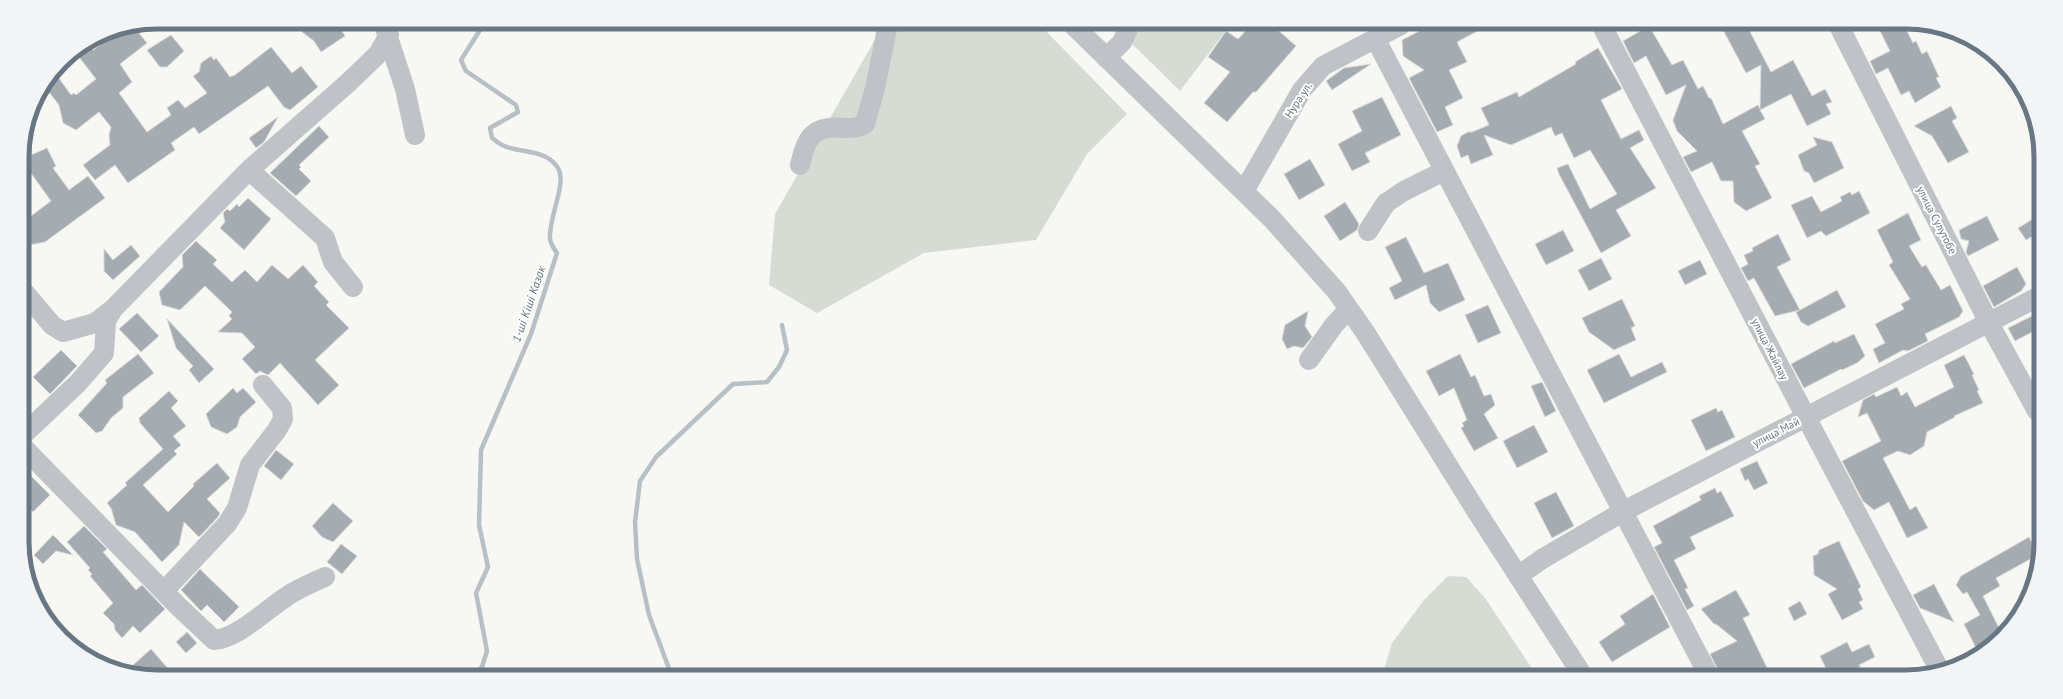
<svg xmlns="http://www.w3.org/2000/svg" width="2063" height="699" viewBox="0 0 2063 699" font-family="'PT Sans',sans-serif">
<style>
.green{fill:#d6dbd4}
.lines{fill:none;stroke-linecap:round;stroke-linejoin:round}
.stream{stroke:#b7c0c5;stroke-width:4.5}
.building{fill:#a4abb1;stroke:#d8d9d7}
.minor{stroke:#bfc2c6;stroke-width:20}
.labels{text-anchor:middle;stroke-width:4;stroke-linejoin:round;paint-order:stroke}
.street-label{font-size:11px;fill:#697683;stroke:#fff}
.water-label{font-size:12px;font-style:italic;fill:#64767f;stroke:#fff}
.rim{fill:none;stroke:#697683;stroke-width:5}
</style>
<rect width="100%" height="100%" fill="#f7f7f4"/>
<!-- green -->
<path class="green" d="M884,24H1039L1127,114L1087,154L1036,240L924,253L817,313L769,285L775,214Z
M1113,25H1230L1180,91Z
M1448,576L1466,577L1485,598L1537,676L1382,675L1392,643L1424,600Z"/>
<g class="lines">
<!-- stream -->
<path class="stream" d="M475,673L482,667L487,651L476,593L488,567L479,525L481,450L531,334L557,253C554,249 551,244 550,239C548,220 566,185 559,170C548,148 520,154 502,145C498,143 495,140 492,138L490,128L518,112L516,105L466,71L461,60L480,30L479,23
M671,674L649,615L637,559L635,522L640,481L656,457L733,384L767,382L779,367L787,350L782,325"/>
</g>
<!-- building -->
<path class="building" d="M302,22H336L345,36L321,52L314,41L302,32Z
M1251,25H1272L1296,46L1256,92H1253L1227,122L1204,103L1230,72L1208,57L1226,31L1238,39Z
M1431,25H1489L1457,42L1467,62L1449,70L1463,98L1445,107L1453,125L1437,132L1409,78L1424,70L1403,56L1402,40Z
M1649,26L1672,65L1683,60L1698,89L1703,86L1709,98H1711L1723,124L1758,105L1760,109L1761,65L1746,73L1721,26H1747L1771,72L1793,60L1812,96L1825,89L1832,102L1826,104L1831,114L1807,126L1791,94L1760,110L1765,119L1742,131L1760,164L1755,166L1772,198L1746,211L1734,202L1733,181H1721L1712,162L1691,172L1683,157L1697,151L1677,131L1673,120L1686,85L1666,95L1646,56L1634,63L1623,41Z
M134,27L147,43L120,64L132,82L119,93L147,132L171,115L167,108L178,100L185,108L207,93L193,76L199,72L201,63L211,56L214,60L216,58L230,77L235,75L271,47L292,73L301,66L318,87L290,110L284,107L268,86L199,134L194,127L171,143L175,150L128,183L115,165L95,180L83,165L110,145L109,135L111,127L99,112L76,130L63,123L59,105L45,87L58,77L71,95L74,93L76,95L96,79L76,53L88,44L93,50L120,29Z
M1878,27H1905L1913,43L1916,41L1922,54L1927,51L1939,77L1936,78L1941,87L1915,103L1909,91L1901,95L1888,68L1876,74L1870,61L1890,51Z
M171,35L184,51L167,67H160L147,50Z
M1598,48L1622,89L1601,100L1621,139L1639,130L1644,140L1630,148L1656,188L1616,210L1631,236L1601,253L1559,174L1557,168L1568,164L1590,209L1617,194L1590,150L1574,158L1562,133L1555,136L1551,127L1511,145L1484,135L1493,155L1471,164L1468,155L1461,158L1457,146L1461,136L1468,132H1472L1489,125L1481,108L1517,92L1519,97L1576,64L1575,62Z
M1371,64L1332,90L1326,81L1344,68Z
M1382,97L1401,135L1365,153L1370,162L1352,171L1338,144L1362,131L1352,111Z
M1951,106L1957,118L1952,121L1969,152L1948,163L1932,136L1914,126Z
M278,117L264,142L256,148L249,138Z
M319,126L329,137L299,165L301,167L299,169L311,181L296,196L270,173Z
M1813,137L1832,142L1844,168L1814,183L1809,173L1804,171L1798,155L1817,145Z
M47,148L56,166L53,168L69,190L88,176L105,198L45,242L23,246V222L51,201L31,173L28,175L22,167V159Z
M1310,159L1325,185L1299,200L1284,174Z
M1859,191L1870,213L1826,236L1821,231L1807,238L1791,205L1812,196L1821,212L1842,201L1840,197L1850,192L1852,195Z
M248,198L271,219L244,250L220,228L225,222L223,213L227,209L230,211L237,204L239,207Z
M1345,202L1359,224L1357,230L1340,241L1324,216Z
M1908,213L1921,240L1909,246L1922,267L1926,265L1941,290L1950,285L1963,311L1959,317L1925,334L1928,341L1908,351L1903,350L1879,363L1873,349L1885,343L1875,324L1904,309L1901,304L1910,299L1889,265L1893,262L1877,230Z
M1987,216L1999,240L1968,256L1966,252L1969,241L1961,239L1959,230Z
M2038,216V233L2026,240L2018,228Z
M1563,230L1574,251L1546,265L1535,244Z
M1778,234L1791,260L1777,267L1800,310L1837,290L1846,307L1808,326L1801,322L1796,312L1800,310L1775,316L1754,278L1748,281L1741,268L1748,264L1744,255L1753,251L1752,248Z
M1406,237L1424,273L1448,263L1465,300L1439,312L1430,303L1426,285L1395,300L1389,288L1402,281L1385,247Z
M196,241L217,260L213,264L232,282L245,270L257,282L272,265L288,279L303,265L318,282L314,286L329,302L326,305L349,328L315,360L339,385L318,405L280,363L268,375L260,371L256,374L242,359L255,347L242,333L218,332L232,319L229,316L232,312L205,286L180,310L162,305L159,292L183,267L182,255Z
M131,245L140,256L113,280L104,271V249L113,260Z
M1601,258L1612,279L1589,291L1578,270Z
M1700,260L1707,274L1685,285L1678,271Z
M2017,267L2026,284L2021,291L1994,307L1983,286Z
M1622,299L1635,326L1631,328L1636,340L1614,350L1589,332L1582,318Z
M1488,305L1501,333L1478,343L1465,315Z
M1308,311L1305,326L1312,337L1303,348L1294,346L1287,349L1282,339L1285,325Z
M137,313L159,336L141,352L119,329Z
M2038,313V329L2015,341L2008,328Z
M167,319L214,369L199,383L189,370L193,366L176,348Z
M1854,334L1865,356L1857,363L1842,370L1841,369L1804,388L1791,364L1834,341L1835,343Z
M61,350L77,366L50,394L33,377Z
M138,354L154,373L123,397V408L111,418L102,431L96,433L78,415L107,383L105,380Z
M1460,354L1471,377L1475,375L1484,396L1491,394L1495,405L1484,414L1498,438L1474,451L1461,428L1464,426L1462,423L1467,420L1454,388L1439,396L1426,371Z
M1619,354L1631,377L1662,362L1667,372L1604,403L1587,370Z
M1964,355L1974,374L1972,375L1979,390L1977,391L1983,403L1954,416L1955,417L1927,432L1924,446L1910,455L1898,451L1883,458L1910,510L1916,506L1928,528L1907,538L1889,502L1874,510L1863,501L1842,461L1881,441L1867,413L1858,417L1863,400L1874,394L1876,397L1897,387L1901,396L1907,392L1915,407L1954,387L1944,365Z
M1542,382L1556,411L1545,417L1531,386Z
M233,388L237,393L243,388L256,402L240,417L237,427L227,434L211,427L206,414Z
M169,391L178,401L171,408L186,426L173,436L181,445L174,451L177,454L143,485L168,512L194,486L193,484L217,463L230,478L207,499L220,513L218,517L199,537L184,522L179,545L162,562L135,532L116,525L111,508L107,503L127,485L125,483L163,449L140,423L139,418Z
M1716,408L1718,412L1722,410L1735,437L1706,451L1691,420Z
M1534,425L1548,452L1517,468L1503,441Z
M276,450L294,464L281,480L264,466Z
M1757,461L1768,483L1754,490L1748,479L1745,481L1740,469Z
M24,469L50,495L33,512L24,504Z
M1715,488L1717,493L1721,491L1734,516L1690,537L1696,549L1674,560L1688,588L1685,589L1694,606L1687,610L1654,547L1662,543L1653,526L1701,500L1699,496Z
M1556,492L1574,526L1552,538L1534,503Z
M333,503L353,521L333,542L322,537L312,526Z
M84,526L107,549L103,552L136,590L142,585L165,609L140,633L133,626L122,638L115,630L114,624L103,613L113,603L90,576L92,574L88,570L90,568L67,542Z
M53,535L73,555L56,551L43,564L34,555Z
M2029,537L2036,551V556L1996,578L2000,586L1983,596L2002,634L1976,648L1964,624L1980,615L1967,592L1963,594L1956,585L1961,576Z
M1839,541L1861,587L1858,589L1863,600L1859,602L1863,609L1842,620L1828,594L1837,589L1814,575L1813,556L1818,554L1819,550Z
M341,544L357,556L342,574L327,562Z
M200,569L239,607L224,622L207,605L201,611L181,590Z
M1934,584L1954,622L1920,608L1913,595Z
M1736,590L1750,615L1743,618L1771,676H1738L1736,674L1731,676H1721L1710,654L1737,641L1716,624H1714L1701,609Z
M1653,594L1670,627L1612,662L1599,642L1625,624L1620,616Z
M1800,601L1807,614L1794,621L1788,608Z
M187,632L197,643L186,653L176,642Z
M1847,642L1852,652L1869,644L1875,657L1859,665L1862,671L1851,677H1830L1820,656Z
M151,649L171,672H140L133,665Z"/>
<g class="lines">
<!-- minor -->
<path class="minor" d="M1072,24L1272,219L1337,292L1365,332L1477,512L1583,676
M1602,26L1806,417L1940,671
M1839,26L1989,323L2037,411
M385,28L405,89L415,135
M1375,38L1709,676
M1106,58L1122,42L1130,25
M800,165C806,137 813,125 844,128C852,128 859,128 865,124L875,88L888,24
M249,170L325,238L333,262L353,287
M1244,191L1302,90L1323,66L1401,25
M1368,231L1386,203L1404,191L1444,171
M25,293L52,325L63,332L95,323L113,309L249,170L349,82L378,54L389,35
M1309,360L1334,325L1349,309
M24,434L78,383L104,353L106,321L113,309
M24,448L178,606L214,640C238,638 266,610 286,597C297,589 312,583 325,577
M1518,576L1542,559L1624,511L2038,297
M164,591L227,524L237,508L250,465L277,430L283,419L282,408L263,385"/>
</g>
<g class="labels">
<!-- street labels -->
<g class="street-label">
<text transform="translate(1298 100) rotate(-57)" y="4">Нура ул.</text>
<text transform="translate(1937 220) rotate(63)" y="4">улица Сулутобе</text>
<text transform="translate(1770 349) rotate(63)" y="4">улица Жайлау</text>
<text transform="translate(1776 432) rotate(-27)" y="4">улица Май</text>
</g>
<!-- water labels -->
<g class="water-label">
<text transform="translate(529 304) rotate(-71)" y="4">1-ші Кіші Казак</text>
</g>
</g>
<!-- crop -->
<path d="M0 0H2063V699H0ZM157 29H1906A128 128 0 0 1 2034 157V542A128 128 0 0 1 1906 670H157A128 128 0 0 1 29 542V157A128 128 0 0 1 157 29Z" fill="#f3f4f5" fill-rule="evenodd"/>
<path class="rim" d="M157 29H1906A128 128 0 0 1 2034 157V542A128 128 0 0 1 1906 670H157A128 128 0 0 1 29 542V157A128 128 0 0 1 157 29Z"/>
</svg>
